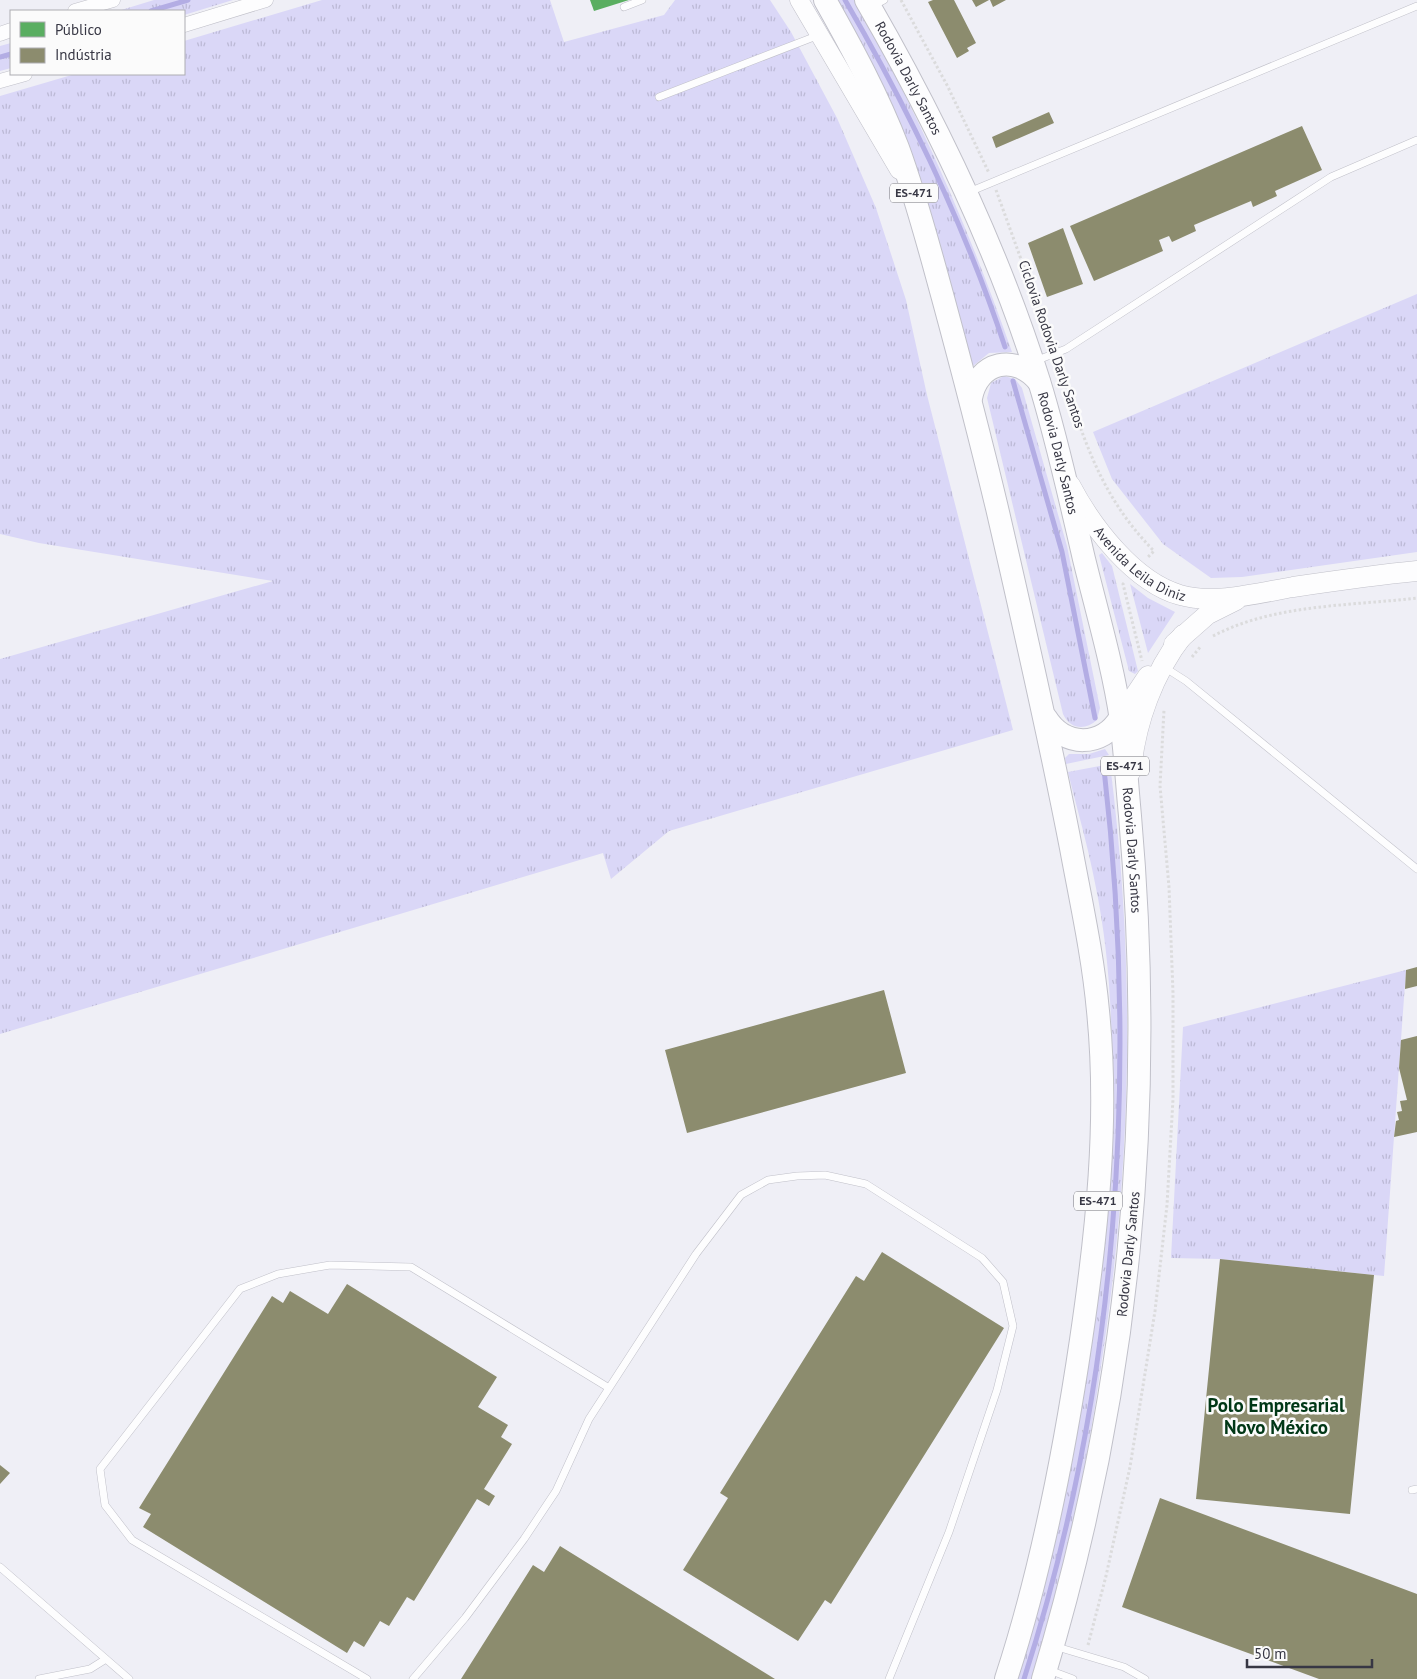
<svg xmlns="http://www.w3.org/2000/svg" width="1417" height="1679" viewBox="0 0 1417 1679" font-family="'PT Sans',sans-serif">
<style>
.grass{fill:url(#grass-tufts)}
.public{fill:#5aae61}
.industry{fill:#8c8c6e}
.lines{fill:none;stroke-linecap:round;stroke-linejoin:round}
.stream{stroke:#b3ade4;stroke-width:5}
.service-casing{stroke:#c0c0c9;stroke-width:8}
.minor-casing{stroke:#c0c0c9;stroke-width:15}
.tertiary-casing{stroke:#c0c0c9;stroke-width:19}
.secondary-casing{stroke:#c0c0c9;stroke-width:21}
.primary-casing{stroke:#c0c0c9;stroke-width:24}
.path{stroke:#dbdbdc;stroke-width:3;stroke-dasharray:2.5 2.5;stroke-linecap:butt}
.service{stroke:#fdfdfe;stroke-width:7}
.minor{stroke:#fdfdfe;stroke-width:14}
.tertiary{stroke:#fdfdfe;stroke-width:18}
.secondary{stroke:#fdfdfe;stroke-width:20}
.primary{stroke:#fdfdfe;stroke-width:22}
.labels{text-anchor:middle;stroke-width:5;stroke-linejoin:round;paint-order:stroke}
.shield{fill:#fbfbfb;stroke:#72727b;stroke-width:1}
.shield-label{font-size:12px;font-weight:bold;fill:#373744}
.street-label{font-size:14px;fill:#373744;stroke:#fbfbfb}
.district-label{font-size:19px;font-weight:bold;fill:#003716;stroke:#fbfbfb}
</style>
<defs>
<pattern id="grass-tufts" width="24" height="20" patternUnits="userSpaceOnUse" patternTransform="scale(1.25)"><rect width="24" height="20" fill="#dad7f7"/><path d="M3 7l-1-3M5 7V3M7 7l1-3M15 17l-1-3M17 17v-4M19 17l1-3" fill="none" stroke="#bcb9d5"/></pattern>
</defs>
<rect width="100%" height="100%" fill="#efeff6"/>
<!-- grass -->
<path class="grass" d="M154,0H233L184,15V11H118Z
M322,0H550L564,42L664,15L675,0H770L791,32L837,118L876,208L906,300L927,395L1013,730L669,831L611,879L603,853L0,1034V659L273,581L39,543L0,534V96L75,74H184V41Z
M834,0H854C918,111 970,231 1012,352L989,353L973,366L931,214Z
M11,43V68L0,71V46Z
M1417,294V552L1242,577L1211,578L1163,544L1112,479L1093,432Z
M1004,376L1015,379L1022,388L1067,546L1100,708L1097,720C1085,731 1070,729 1063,714L987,398L991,383Z
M1102,553L1112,566L1138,671L1135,674L1129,671L1099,555Z
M1130,584L1148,598L1175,612L1148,653Z
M1105,749L1109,755L1066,764L1065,758L1069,754H1089Z
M1110,764C1136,967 1132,1164 1101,1366C1086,1472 1064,1578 1031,1679H1016L1021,1664L1112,1070C1112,1007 1108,945 1095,883C1088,846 1077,809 1068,772Z
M1406,970L1384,1276L1220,1259L1171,1258L1183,1027Z"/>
<!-- public -->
<path class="public" d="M590,0H629L594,11Z"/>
<!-- industry -->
<path class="industry" d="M933,0H954L976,43L967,48L969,51L957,58L928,2Z
M972,0H989L976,7Z
M990,0H1006L993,7Z
M1049,112L1054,123L996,148L992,137Z
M1302,126L1322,170L1275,191L1277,196L1253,207L1251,201L1194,225L1196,231L1172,242L1169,236L1159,240L1163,251L1094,281L1070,226Z
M1063,228L1083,284L1047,297L1028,243Z
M1417,967V986L1405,989L1406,970Z
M884,990L906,1073L687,1133L665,1050Z
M1417,1036V1132L1394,1137L1396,1121L1399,1120L1397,1112L1402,1111L1400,1101L1407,1100L1399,1068L1401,1040Z
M882,1252L1004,1328L831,1604L825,1600L798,1641L683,1570L728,1498L720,1493L856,1276L864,1281Z
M1220,1259L1374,1275L1350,1514L1196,1499Z
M347,1284L497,1377L478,1407L508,1425L501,1437L512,1444L484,1489L495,1496L489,1506L477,1499L414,1601L407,1597L389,1626L380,1621L364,1647L354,1641L347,1653L143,1527L151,1514L139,1508L272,1296L283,1303L290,1291L328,1314Z
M0,1465L10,1473L0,1484Z
M1160,1498L1417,1594V1679H1319L1122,1607Z
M560,1546L775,1679H461L533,1565L544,1572Z"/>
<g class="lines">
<!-- stream -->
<path class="stream" d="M845,0C909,110 965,226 1005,347
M151,11L188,0
M0,57L11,54
M1013,381L1062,552L1095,718
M1024,1679C1118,1387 1139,1072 1104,769"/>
<defs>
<path id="service" d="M873,6L884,0
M624,7L642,0
M659,97L819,35
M969,192L1417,6
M1035,361L1066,349L1331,177L1417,140
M1164,667L1186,681L1417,869
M1412,1490L1417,1489
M0,1567L129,1679
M1054,1646L1124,1667L1145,1679
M1049,1670L1073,1679
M39,1679L90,1669L106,1659
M367,1679L132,1540L105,1505L100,1469L240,1289L278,1274L330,1265L411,1267L609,1388
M413,1679L465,1618L524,1539L556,1491L589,1419L696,1254L741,1195L768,1180L797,1176L825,1175L866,1184L982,1258L1003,1282L1013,1326L997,1390L949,1532L889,1679"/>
<path id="minor" d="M75,11L113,0
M184,25L266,0
M0,34L11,30
M0,81L25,74"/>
<path id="tertiary" d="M799,0L899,170"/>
<g id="secondary">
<path id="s1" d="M1070,485C1092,527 1134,582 1180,595C1215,605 1258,593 1293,587C1334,581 1376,575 1417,571"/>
<path d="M1174,644L1208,614L1236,600"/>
<path d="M1120,718L1148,676"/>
<path d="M1131,771C1135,723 1154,672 1183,635"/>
</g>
<g id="primary">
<path d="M825,0C852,48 878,96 898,148C916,197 929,247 943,298C962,368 980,437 997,508C1023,621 1049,734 1071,848C1081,902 1093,956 1098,1011C1109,1120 1097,1232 1081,1340C1064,1455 1042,1569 1006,1679"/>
<path id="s2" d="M866,0C936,121 997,247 1039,381C1057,439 1070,499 1084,559C1097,612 1113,666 1121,720C1125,752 1127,784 1130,816C1156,1112 1129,1394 1043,1679"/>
<path d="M971,398C978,361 1016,353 1039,382"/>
<path d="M1046,718C1065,748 1102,747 1120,718"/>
</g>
</defs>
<!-- service casing -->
<use href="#service" class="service-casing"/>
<!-- minor casing -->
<use href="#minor" class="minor-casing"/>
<!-- tertiary casing -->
<use href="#tertiary" class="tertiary-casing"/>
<!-- secondary casing -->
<use href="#secondary" class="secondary-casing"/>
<!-- primary casing -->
<use href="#primary" class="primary-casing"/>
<!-- path -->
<path class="path" d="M901,0L948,87L989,173
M996,190L1052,345
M1058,362C1083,435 1098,494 1154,551L1147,558
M1124,583L1123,584L1142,661
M1213,636C1274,604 1349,606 1417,598
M1192,657L1201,646
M1088,1645L1106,1576L1130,1467L1155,1311L1167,1205L1173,1099V993L1169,887L1160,786L1164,710"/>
<!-- service -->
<use href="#service" class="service"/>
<!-- minor -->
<use href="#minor" class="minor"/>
<!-- tertiary -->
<use href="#tertiary" class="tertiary"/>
<!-- secondary -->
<use href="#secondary" class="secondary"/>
<!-- primary -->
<use href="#primary" class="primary"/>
</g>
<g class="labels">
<!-- shield labels -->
<g class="shield">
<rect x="890" y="183.5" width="48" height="19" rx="4"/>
<rect x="1101" y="756.5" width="48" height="19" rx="4"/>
<rect x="1074" y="1191.5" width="48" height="19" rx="4"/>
</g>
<g class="shield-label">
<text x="914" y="197">ES-471</text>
<text x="1125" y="770">ES-471</text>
<text x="1098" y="1205">ES-471</text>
</g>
<!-- street labels -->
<g class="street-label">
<text dy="5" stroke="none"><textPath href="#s2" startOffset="89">Rodovia Darly Santos</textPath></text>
<text transform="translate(1052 344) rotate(71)" y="5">Ciclovia Rodovia Darly Santos</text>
<text dy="5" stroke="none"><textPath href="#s2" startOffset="494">Rodovia Darly Santos</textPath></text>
<text dy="5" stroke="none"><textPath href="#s1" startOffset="108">Avenida Leila Diniz</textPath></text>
<text dy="5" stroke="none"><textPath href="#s2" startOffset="899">Rodovia Darly Santos</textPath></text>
<text transform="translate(1128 1254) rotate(-84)" y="5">Rodovia Darly Santos</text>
</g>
<!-- district labels -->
<g class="district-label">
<text x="1276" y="1412">Polo Empresarial<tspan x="1276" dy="22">Novo México</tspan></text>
</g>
</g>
<!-- legend -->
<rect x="10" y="10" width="175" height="65" fill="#fbfbfb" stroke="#adadb2"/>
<rect x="20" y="22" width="25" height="15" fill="#5aae61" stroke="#adadb2"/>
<text x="55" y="35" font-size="15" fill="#373744">Público</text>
<rect x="20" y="48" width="25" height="15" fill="#8c8c6e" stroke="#adadb2"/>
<text x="55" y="60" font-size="15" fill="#373744">Indústria</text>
<!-- scale -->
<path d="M1247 1659v8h125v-8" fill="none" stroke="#373744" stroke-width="2.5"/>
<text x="1254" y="1659" font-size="15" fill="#373744" stroke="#fbfbfb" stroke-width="4" paint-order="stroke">50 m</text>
</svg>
